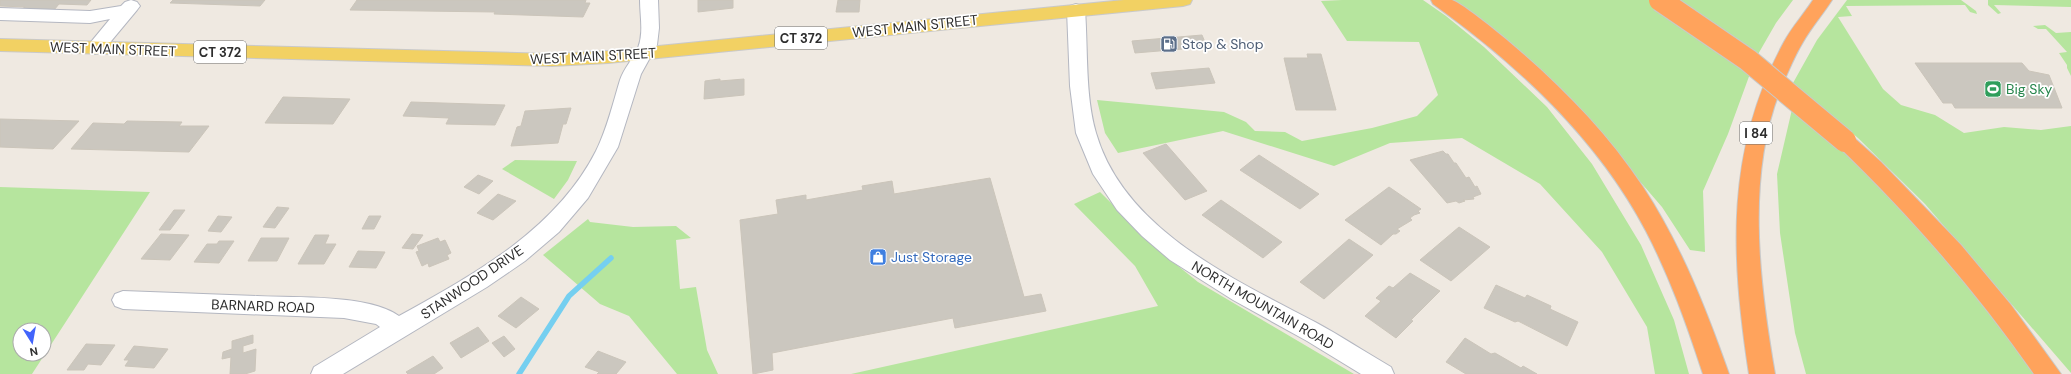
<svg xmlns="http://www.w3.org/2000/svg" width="2071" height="374" viewBox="0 0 2071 374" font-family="'DM Sans',sans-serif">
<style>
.green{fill:#b6e59e;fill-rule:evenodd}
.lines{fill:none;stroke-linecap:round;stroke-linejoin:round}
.stream{stroke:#75cff0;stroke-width:5.5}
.building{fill:#cbc7bf;stroke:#cbc5ba}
.minor-casing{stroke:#b4b7c1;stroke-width:2}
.major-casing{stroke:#c9c9c9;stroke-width:2}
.highway-casing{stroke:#c9c9c9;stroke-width:2}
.minor{fill:#fff;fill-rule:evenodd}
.major{fill:#f2d163;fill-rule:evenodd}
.highway{fill:#ffa35c;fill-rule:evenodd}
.highway-bridge-casing{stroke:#c9c9c9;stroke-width:24;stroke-linecap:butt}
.highway-bridge{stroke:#ffa35c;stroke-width:22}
.labels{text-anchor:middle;stroke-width:3.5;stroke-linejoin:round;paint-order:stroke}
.shield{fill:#fff;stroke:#6d6d6d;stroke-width:1}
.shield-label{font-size:13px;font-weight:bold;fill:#2e2e2e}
.street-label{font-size:14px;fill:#2e2e2e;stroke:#fff}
.service-label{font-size:14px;fill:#4e5e75;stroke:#fff;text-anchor:start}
.leisure-label{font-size:14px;fill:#27864d;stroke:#fff;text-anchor:start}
.shop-label{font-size:14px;fill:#366cbe;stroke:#fff;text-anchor:start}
</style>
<rect width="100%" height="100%" fill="#efe9e1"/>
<!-- green -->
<path class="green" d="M1342,0H1423L1446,16L1484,47L1547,107L1592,164L1641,245L1674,320L1689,374H1655L1647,327L1602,252L1540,184L1462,138L1390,143L1334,166L1223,131L1118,153L1105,133L1097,100L1224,112L1246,122L1255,131L1285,132L1302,141L1372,128L1417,116L1438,95L1419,42L1347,41L1321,1Z
M1450,0H1649L1701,33L1751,71L1728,134L1703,191L1705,252L1690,250L1662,207L1611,148Z
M1675,0H1793L1776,23L1757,56Z
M1847,0H1961L1976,11L1977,14L1970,12L1965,5L1846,6L1852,16L1838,17L1883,89L1901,105L1935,115L1964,133L2004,127L2041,130L2071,126V373L1925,204L1858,138L1793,83L1817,40Z
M1988,0H2071V7L1994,5L2001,13L1998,14L1988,5Z
M2045,25L2056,33L2071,32V76L2067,68V65L2059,53L2067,52L2046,29H2038L2033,26Z
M1793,105C1859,162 1923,225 1977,294C1998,320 2018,347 2038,374H1806L1795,333L1780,233L1777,174Z
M515,160L577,161L568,180L554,199L502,169Z
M0,187L150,192L32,374H0ZM20,330H44V354H20Z
M1100,192L1162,253L1198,282L1354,374H851L1158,306L1135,266L1074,204Z
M588,219L590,222L633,227L676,226L691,238L676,240L680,289L696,287L707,350L718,374H677L629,316L600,304L543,255Z"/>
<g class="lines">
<!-- stream -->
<path class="stream" d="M519,374L569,296L611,258"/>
</g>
<!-- building -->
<path class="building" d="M0,0H91L87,5L59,4L54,10L22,9L25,7L0,6Z
M173,0H265L260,6L170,3Z
M357,0H586L585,3H590L583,17L494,14L495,12L350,10Z
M698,0H733V8L698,12Z
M838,0H860L859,12H836Z
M1202,35L1207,47L1135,53L1132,41Z
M1307,54H1321L1336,110H1296L1284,58H1308Z
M1915,63H2022L2029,71L2049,75L2062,108H1955L1952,103H1943Z
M1209,68L1215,83L1156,89L1151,73Z
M720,79V81L744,79V95L704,99L705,81Z
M283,97L350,99L333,124L265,123Z
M411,102L505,105L495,125L446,124L449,118L403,116Z
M571,108L566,124H563L558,143L511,146L517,127L521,126L525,111Z
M0,119L79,121L53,149L0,147Z
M127,121L182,122L179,126H209L189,152L71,149L93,123L124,124Z
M1166,144L1207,191L1185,200L1143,153Z
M1443,151L1446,154H1448L1454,163H1456L1466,178L1469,177L1475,187L1477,186L1481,194L1473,197L1474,199L1463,200L1465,201L1459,203L1456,201L1447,203L1410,160Z
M1259,155L1319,194L1300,209L1240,170Z
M478,175L493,181L479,194L464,187Z
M990,178L1024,297L1041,294L1046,311L955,328L953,318L772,353L773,370L753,374L740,220L778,214L776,200L806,195V200L863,190L862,186L892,181L894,194Z
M1389,187L1421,209L1418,211L1420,213L1414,215L1410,218L1412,220L1397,229L1400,231L1396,234H1393L1381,245L1345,220Z
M498,194L516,201L493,220L477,213Z
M1221,200L1282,242L1263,258L1202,215Z
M277,207L289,208L275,228L263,227Z
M174,210H185L170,230H159Z
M218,216L232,217L221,232L208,231Z
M369,216H381L374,229H362Z
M1459,227L1490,247L1451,281L1420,260Z
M161,234L189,235L170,260L141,259Z
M412,234L423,235L413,249L402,248Z
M315,235H329L325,244H336L324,264H298Z
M261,238H289L277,261H248Z
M438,238L440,242L445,240L451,253L447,255L449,259L429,267L428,263L422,266L416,252L419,251L417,246Z
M1349,239L1373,255L1324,299L1300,282Z
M219,241H234L219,263L194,262L207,244H217Z
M358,251L385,252L376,268L349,267Z
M1410,273L1440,291L1411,320L1413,321L1396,338L1365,316L1381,301L1376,298L1389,286L1393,288Z
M1496,285L1525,298L1527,295L1551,306L1550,309L1578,322L1567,346L1518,321L1515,322L1484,308Z
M521,297L539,309L516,328L498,316Z
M478,327L489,341L461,358L450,343Z
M253,335V343L243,346V353L256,349L255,371L245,374H230L231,357L222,359L223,352L232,349V341Z
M504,336L515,349L504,357L492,343Z
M1465,338L1491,354L1495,353L1521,368L1523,366L1537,374H1466L1446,362Z
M86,344L115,345L101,365L88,364L84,370H67Z
M134,346L168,349L154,368L125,366L129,360H124Z
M598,351L626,362L616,374H597L599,372L585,367Z
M433,356L443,368L434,374H408L406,372Z"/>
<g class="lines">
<defs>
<path id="minor" d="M131,0L137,2L140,6L137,10L102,52L95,54L88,52L86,48L110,19L90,23L0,20V8L90,11L121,6L125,2Z
M640,0H658L659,28L657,45L641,74L618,147L588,198L559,232L525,261L487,287L343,374H311L314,367L380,327L376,324L344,318L123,309L115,306L112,300L115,294L123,291C168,293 212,294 257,296C295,298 369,294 399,316C473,275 556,230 596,151C607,129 613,103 620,80C624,68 633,59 638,48C644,33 640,16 640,0Z
M1076,4L1082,6L1085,10C1088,50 1085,95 1096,133C1124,230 1234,279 1315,322C1341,336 1365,352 1391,367L1394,374H1361L1307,341L1233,300L1170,260L1142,236L1117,210L1093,174L1076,133L1070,86L1067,10L1070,6Z"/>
<path id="major" d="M1124,0H1192L1190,4L1183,6L608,63L552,66L0,51V39L552,54L608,51Z"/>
<path id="highway" d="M1431,0C1437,0 1446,0 1452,0C1462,3 1505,38 1515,47C1563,88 1608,134 1643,187C1681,245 1706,309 1729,374H1703C1687,325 1670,277 1646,231C1597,138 1518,65 1433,4Z
M1813,0H1832C1823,14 1811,28 1803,42C1795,55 1789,70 1783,83C1745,172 1759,282 1775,374H1749C1731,256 1725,151 1784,42C1792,27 1804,14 1813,0Z
M1845,134L1852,136L1881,162L1961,245L2011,305L2061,374H2034C1976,291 1911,216 1838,146L1834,141L1838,136Z"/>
</defs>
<!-- minor casing -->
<use href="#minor" class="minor-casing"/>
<!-- major casing -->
<use href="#major" class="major-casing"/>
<!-- highway casing -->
<use href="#highway" class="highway-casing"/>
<!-- minor -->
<use href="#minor" class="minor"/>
<!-- major -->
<use href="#major" class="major"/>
<!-- highway -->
<use href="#highway" class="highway"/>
<defs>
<path id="highway-bridge" d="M1660,0L1748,60L1845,141"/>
</defs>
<!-- highway-bridge casing -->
<use href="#highway-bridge" class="highway-bridge-casing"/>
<!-- highway-bridge -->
<use href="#highway-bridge" class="highway-bridge"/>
</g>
<!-- icons -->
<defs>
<symbol id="fuel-square" viewBox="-11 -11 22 22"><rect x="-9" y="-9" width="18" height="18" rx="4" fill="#5c6f8a" stroke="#fff"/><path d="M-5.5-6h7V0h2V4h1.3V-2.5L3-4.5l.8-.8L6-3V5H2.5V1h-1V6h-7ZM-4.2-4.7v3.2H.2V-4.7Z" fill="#fff"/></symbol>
<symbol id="stadium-square" viewBox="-11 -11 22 22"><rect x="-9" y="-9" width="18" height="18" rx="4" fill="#2e9e5b" stroke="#fff"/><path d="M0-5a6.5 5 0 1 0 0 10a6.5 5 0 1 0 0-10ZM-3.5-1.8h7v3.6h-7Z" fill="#fff"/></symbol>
<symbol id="shop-square" viewBox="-11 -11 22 22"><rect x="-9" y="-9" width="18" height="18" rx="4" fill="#3f7fe0" stroke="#fff"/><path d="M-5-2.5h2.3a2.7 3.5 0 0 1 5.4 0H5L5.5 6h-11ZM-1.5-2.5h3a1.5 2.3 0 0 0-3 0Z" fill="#fff"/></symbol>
</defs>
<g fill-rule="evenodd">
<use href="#fuel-square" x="1159" y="34" width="20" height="20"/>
<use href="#stadium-square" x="1983" y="79" width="20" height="20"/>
<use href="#shop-square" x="868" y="247" width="20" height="20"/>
</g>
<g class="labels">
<!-- shield labels -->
<g class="shield">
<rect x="775" y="27" width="52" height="22" rx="3"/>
<rect x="194" y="41" width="52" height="22" rx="3"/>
<rect x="1740" y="122" width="32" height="22" rx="3"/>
</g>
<g class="shield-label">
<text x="801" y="43">CT 372</text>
<text x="220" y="57">CT 372</text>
<text x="1756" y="138">I 84</text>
</g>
<!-- street labels -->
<g class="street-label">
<text transform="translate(915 26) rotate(-6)" y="5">WEST MAIN STREET</text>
<text transform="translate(113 49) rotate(2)" y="5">WEST MAIN STREET</text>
<text transform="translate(593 56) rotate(-3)" y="5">WEST MAIN STREET</text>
<text transform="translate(472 282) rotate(-34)" y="5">STANWOOD DRIVE</text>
<text transform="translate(1263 305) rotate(30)" y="5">NORTH MOUNTAIN ROAD</text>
<text transform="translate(263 306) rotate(2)" y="5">BARNARD ROAD</text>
</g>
<!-- service labels -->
<g class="service-label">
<text x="1182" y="49">Stop &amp; Shop</text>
</g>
<!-- leisure labels -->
<g class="leisure-label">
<text x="2006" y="94">Big Sky</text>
</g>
<!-- shop labels -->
<g class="shop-label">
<text x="891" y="262">Just Storage</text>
</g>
</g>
<!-- north arrow -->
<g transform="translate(32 342) rotate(169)"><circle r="19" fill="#ffffff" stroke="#ababab"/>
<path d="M0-3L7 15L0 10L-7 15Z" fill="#4264fb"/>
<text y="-6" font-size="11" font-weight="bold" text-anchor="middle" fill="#2e2e2e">N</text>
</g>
</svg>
